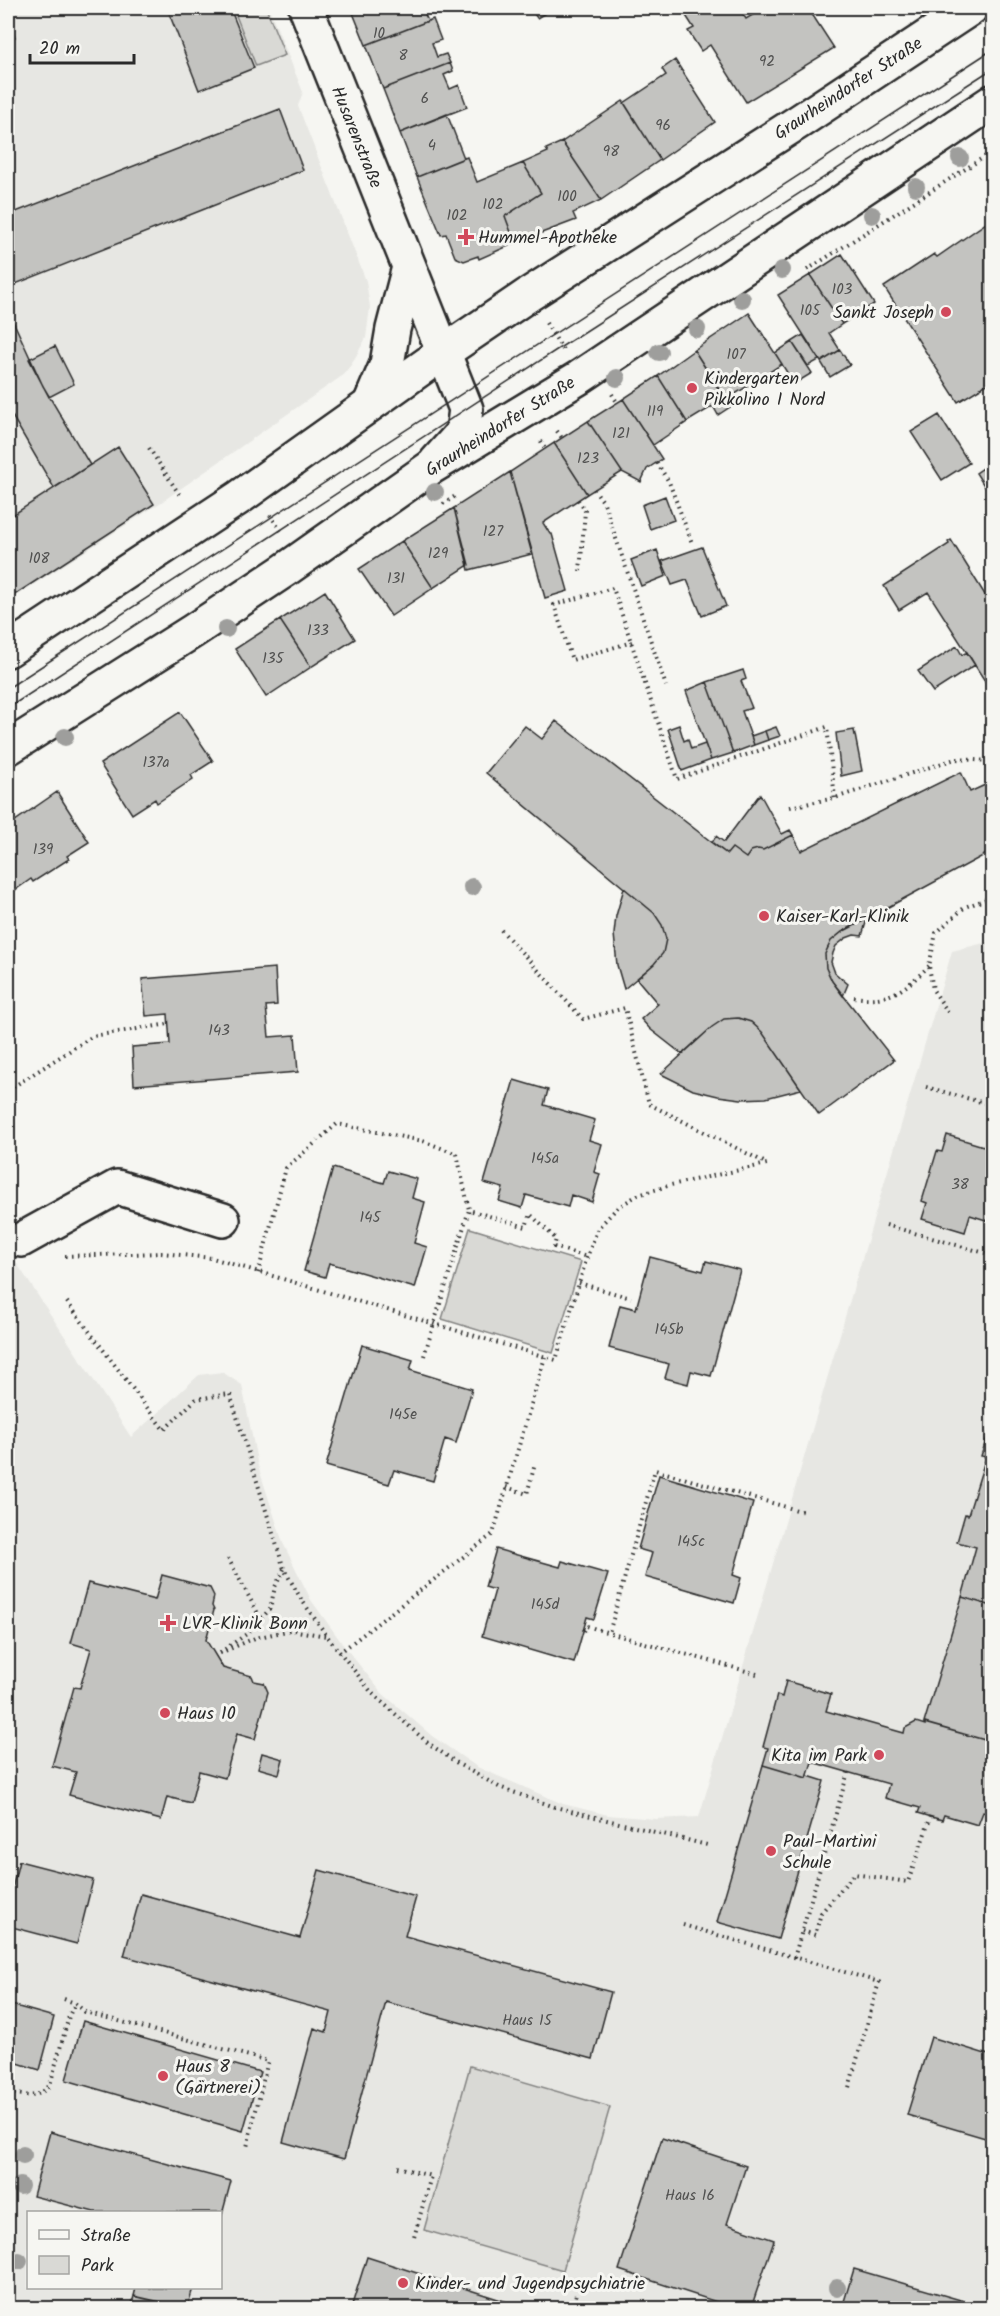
<svg xmlns="http://www.w3.org/2000/svg" width="1000" height="2316" viewBox="0 0 1000 2316" font-family="Kalam,sans-serif">
<style>
.built{fill:#e7e7e3;fill-rule:evenodd}
.green{fill:#d9d9d5;stroke:#828280;stroke-width:1.5}
.building{fill:#c3c3c0;stroke:#2b2b2b;stroke-width:1.5}
.lines{fill:none;stroke-linecap:round;stroke-linejoin:round}
.minor-casing{stroke:#2b2b2b;stroke-width:38}
.major-casing{stroke:#2b2b2b;stroke-width:38}
.path{stroke:#2b2b2b;stroke-width:4;stroke-dasharray:1.5 4.5;stroke-linecap:butt}
.minor{stroke:#f6f6f2;stroke-width:33}
.major{stroke:#f6f6f2;stroke-width:33}
.tram{stroke:#2b2b2b;stroke-width:1.5}
.tree{fill:#9e9e9c}
.poi-dot{fill:#d1495b;stroke:#f6f6f2;stroke-width:2}
.labels{text-anchor:middle;stroke-width:6;stroke-linejoin:round;paint-order:stroke}
.number-label{font-size:15px;fill:#515150}
.street-label{font-size:18px;fill:#2b2b2b;stroke:#f6f6f2}
.poi-label{font-size:18px;fill:#2b2b2b;stroke:#f6f6f2;text-anchor:start}
</style>
<rect width="100%" height="100%" fill="#f6f6f2"/>
<filter id="ink" filterUnits="userSpaceOnUse"><feTurbulence type="fractalNoise" baseFrequency=".0167" numOctaves="2"/><feDisplacementMap in="SourceGraphic" scale="12" xChannelSelector="R" yChannelSelector="G"/><feConvolveMatrix kernelMatrix="1 2 1 2 8 2 1 2 1" color-interpolation-filters="sRGB"/></filter>
<g filter="url(#ink)">
<!-- built -->
<path class="built" d="M8,8H269L303,92L298,106L366,281L370,307L366,338L351,365L342,376L160,503L8,601Z
M992,941V2308H8V1250L131,1437L199,1375L222,1372L242,1385L258,1466L283,1543L311,1600L344,1646L382,1693L432,1736L477,1767L563,1804L608,1815L655,1819L699,1817L952,951ZM28,2212H220V2288H28Z"/>
<!-- green -->
<path class="green" d="M233,8H266L285,55L256,66Z
M470,1228L581,1262L553,1353L442,1319Z
M470,2066L610,2107L563,2270L424,2230Z"/>
<!-- building -->
<path class="building" d="M167,8H230L254,68L199,90Z
M351,8H422L428,21L366,45Z
M530,8H554L537,18Z
M681,8H739L746,19L764,8H808L834,48L746,102L710,45L701,51L688,31L694,28Z
M433,19L441,40L432,43L437,57L446,54L450,63L383,89L366,45Z
M8,20L15,37L8,40Z
M675,60L715,122L660,160L624,103L666,75L662,69Z
M450,63L453,71L444,75L450,89L459,85L467,107L400,133L383,89Z
M623,101L660,160L601,200L562,142Z
M280,109L303,170L8,287V215Z
M447,114L464,158L417,177L400,133Z
M562,142L601,200L573,213L576,220L515,243L505,216L541,193L523,163L548,152L546,149Z
M467,157L477,182L523,163L541,193L505,216L515,243L479,259L478,256L464,261L455,257L446,234L441,235L417,177Z
M992,219V337L989,340L992,345V381L958,402L884,287L934,254L937,257Z
M842,254L874,304L842,324L810,275Z
M810,275L842,324L829,333L840,350L821,362L778,295Z
M8,310L43,386L90,465L54,488L8,409Z
M749,313L782,364L726,400L694,350Z
M803,335L819,360L808,366L792,342Z
M792,342L812,373L794,384L775,353Z
M55,346L74,384L49,397L29,359Z
M694,350L730,407L718,415L713,406L687,422L658,376Z
M840,350L850,365L830,377L821,362Z
M658,376L687,422L653,445L623,399Z
M623,399L662,459L647,469L641,482L622,472L588,421Z
M939,415L969,463L942,480L911,432Z
M588,421L622,472L587,494L554,443Z
M554,443L587,494L543,523L550,534H552L568,591L545,598L510,472Z
M118,447L154,504L8,599V518Z
M992,462V498L976,473Z
M510,472L532,554L469,570L454,508Z
M665,496L674,520L650,529L642,505Z
M454,508L469,565L433,588L402,541Z
M951,540L992,606V692L928,592L899,610L884,586L949,544L948,542Z
M402,541L433,588L391,616L359,569Z
M702,547L726,606L702,616L687,580L672,585L662,561Z
M657,550L666,576L641,586L631,560Z
M325,591L355,639L311,667L280,620Z
M280,620L311,667L266,697L235,649Z
M957,646L962,655L967,652L975,665L933,692L918,671Z
M743,670L746,679L741,681L752,708L742,711L754,745L733,753L707,682Z
M707,682L733,753L711,760L686,691Z
M180,712L213,761L191,775L193,779L157,803L155,799L132,814L100,764Z
M556,721L727,854L732,848L746,858L751,851L758,849L763,850L793,835L801,851L961,772L970,792L985,785L988,788L992,786V851L842,932L831,941L825,954L826,968L832,981L894,1060L819,1115L762,1032L751,1022L738,1018L724,1019L712,1027L682,1054L650,1029L641,1019L658,1004L637,979L654,964L663,953L666,939L662,925L654,913L486,773L525,726L542,739Z
M679,725L684,741L688,739L691,749L705,744L711,760L682,771L668,729Z
M776,727L780,736L768,740L765,731Z
M854,730L862,771L841,776L836,733Z
M765,731L768,740L754,745L751,736Z
M57,792L89,842L67,856L69,859L33,882L31,879L8,895V826Z
M760,794L782,834L790,830L793,835L763,850L758,849L751,851L746,858L732,848L727,854L712,843L716,836L724,842Z
M624,888L654,913L662,925L666,939L663,953L654,964L624,989L617,965L614,934L616,916Z
M867,919L862,936L854,935L846,938L836,946L833,953L831,962L835,973L848,984L843,996L832,981L826,968L825,954L831,941L842,932Z
M275,968L277,1005L266,1006L269,1037L295,1035L298,1072L134,1085L132,1047L170,1044L168,1014L146,1016L142,979Z
M738,1018L751,1022L762,1032L801,1089L766,1098L741,1099L718,1096L693,1090L661,1074L712,1027L724,1019Z
M514,1080L548,1090L544,1105L595,1120L589,1140L602,1144L594,1172L600,1174L592,1202L571,1195L568,1207L526,1195L522,1208L499,1201L503,1188L484,1183Z
M947,1135L990,1148L985,1165L992,1167V1222L970,1215L965,1232L922,1219L927,1203L922,1201L937,1151L942,1152Z
M333,1168L384,1183L388,1171L417,1179L412,1198L425,1202L414,1243L427,1247L415,1288L329,1263L325,1277L304,1271Z
M650,1257L703,1271L706,1261L740,1270L711,1376L691,1371L688,1384L665,1378L669,1364L609,1348L620,1305L636,1309Z
M362,1345L413,1360L410,1370L472,1389L456,1443L445,1439L433,1481L394,1470L389,1484L326,1466Z
M990,1428L992,1429V1606L962,1597L976,1547L957,1542L965,1514L968,1515L986,1457L981,1456Z
M659,1475L753,1503L733,1575L741,1578L734,1603L645,1577L652,1553L638,1549Z
M496,1549L560,1567L562,1561L608,1574L594,1619L587,1617L574,1663L482,1636L495,1590L485,1587Z
M162,1575L210,1588L214,1596L212,1606L214,1610L206,1640L223,1668L252,1676L254,1681L264,1683L268,1692L255,1739L237,1734L225,1778L199,1771L191,1803L167,1797L161,1820L69,1795L76,1772L52,1766L74,1687L80,1688L91,1649L71,1643L88,1583L155,1600Z
M962,1597L992,1606V1714L985,1740L924,1723Z
M786,1681L831,1694L826,1711L904,1733L905,1728L916,1722L925,1725V1723L985,1740L988,1738L992,1746V1814L983,1812L978,1825L944,1815L942,1820L918,1813L920,1808L885,1798L889,1784L812,1762L807,1778L763,1765L768,1748L763,1747L777,1695L782,1697Z
M262,1753L283,1759L279,1774L258,1768Z
M763,1765L807,1778L808,1776L824,1781L778,1939L717,1922Z
M19,1861L93,1880L77,1944L8,1926V1905Z
M319,1870L416,1897L405,1936L611,1992L593,2059L386,2002L344,2159L283,2142L314,2028L326,2032L331,2012L124,1956L141,1894L300,1938Z
M8,2004L54,2017L40,2070L8,2060Z
M83,2021L260,2072L243,2131L66,2080Z
M931,2037L992,2056V2140L907,2115Z
M50,2132L231,2181L220,2222V2212H94L33,2196Z
M662,2138L746,2166L727,2224L774,2240L751,2308H735L619,2270Z
M367,2257L526,2308H351Z
M854,2269L988,2308H842Z
M136,2288H193L187,2308L134,2296Z
M134,2296L181,2308H131Z"/>
<g class="lines">
<defs>
<path id="minor" d="M306,8L466,409L463,432L436,462
M370,404L387,364L393,329L409,267
M21,1240L117,1187L223,1220"/>
<path id="major" d="M8,650L240,497L444,352L528,295L800,121L971,8
M8,748L193,631L285,570L430,468L580,377L992,102"/>
</defs>
<!-- minor casing -->
<use href="#minor" class="minor-casing"/>
<!-- major casing -->
<use href="#major" class="major-casing"/>
<!-- path -->
<path class="path" d="M807,270L992,152
M546,323L563,350
M612,394L617,402
M557,431L562,438
M541,441L545,449
M149,448L181,497
M657,463L669,482L692,543
M594,489L604,503L666,686
M578,500L585,511L580,571
M443,504L457,495
M270,515L281,531
M632,642L572,660L554,605L613,588L677,779L827,727L835,798
M790,807L835,798L955,759L992,761
M501,930L583,1019L625,1008L649,1104L766,1163
M854,997C890,1003 905,989 929,966
M948,1012L933,990L929,966L936,933L965,907L992,897
M926,1087L992,1105
M8,1090L93,1036L169,1024
M886,1225L992,1255
M65,1256L161,1253L212,1258L556,1360L587,1257L598,1228L618,1207L638,1195L671,1185L767,1164
M258,1273L286,1168L337,1124L423,1141L457,1154L469,1210
M579,1283L631,1298
M67,1302L164,1430L196,1399L230,1394L284,1569L301,1599L327,1636L372,1693L428,1743L460,1765L499,1787L555,1807L707,1845
M424,1356L469,1210L526,1227L530,1214L556,1239L554,1247L587,1257
M506,1487L527,1494L535,1464
M228,1558L261,1619
M284,1569L275,1587L270,1609L248,1633L218,1654L255,1638L291,1630L327,1636
M584,1631L587,1626L609,1633
M339,1653L493,1534L545,1357
M757,1674L609,1633L655,1470L804,1512
M683,1925L879,1982L848,2091
M802,1931L815,1935L821,1913L854,1874L908,1882L931,1816
M794,1958L848,1772
M64,1999L75,2003L85,2012L268,2061L247,2147
M8,2094C27,2093 34,2102 50,2085L69,2016L75,2003
M398,2167L431,2176L413,2241
M572,2308L577,2291"/>
<!-- minor -->
<use href="#minor" class="minor"/>
<!-- major -->
<use href="#major" class="major"/>
<!-- tram -->
<path class="tram" d="M8,688L992,50
M8,708L561,347L992,69"/>
</g>
<!-- trees -->
<g class="tree">
<circle cx="960" cy="158" r="9"/>
<circle cx="916" cy="187" r="9"/>
<circle cx="872" cy="215" r="9"/>
<circle cx="782" cy="270" r="9"/>
<circle cx="742" cy="299" r="9"/>
<circle cx="697" cy="329" r="9"/>
<circle cx="659" cy="352" r="9"/>
<circle cx="617" cy="378" r="9"/>
<circle cx="435" cy="492" r="9"/>
<circle cx="226" cy="629" r="9"/>
<circle cx="65" cy="737" r="9"/>
<circle cx="472" cy="887" r="9"/>
<circle cx="23" cy="2155" r="9"/>
<circle cx="20" cy="2186" r="9"/>
<circle cx="19" cy="2261" r="9"/>
<circle cx="837" cy="2288" r="9"/>
</g>
</g>
<!-- markers -->
<g class="poi-dot">
<path d="M463 228h6v6h6v6h-6v6h-6v-6h-6v-6h6z"/>
<circle cx="946" cy="312" r="6"/>
<circle cx="692" cy="388" r="6"/>
<circle cx="764" cy="916" r="6"/>
<path d="M165 1614h6v6h6v6h-6v6h-6v-6h-6v-6h6z"/>
<circle cx="165" cy="1713" r="6"/>
<circle cx="879" cy="1755" r="6"/>
<circle cx="771" cy="1851" r="6"/>
<circle cx="163" cy="2076" r="6"/>
<circle cx="403" cy="2283" r="6"/>
</g>
<g class="labels">
<!-- number labels -->
<g class="number-label">
<text x="379" y="38">10</text>
<text x="403" y="60">8</text>
<text x="767" y="66">92</text>
<text x="425" y="103">6</text>
<text x="663" y="130">96</text>
<text x="432" y="150">4</text>
<text x="611" y="156">98</text>
<text x="567" y="201">100</text>
<text x="493" y="209">102</text>
<text x="457" y="220">102</text>
<text x="842" y="294">103</text>
<text x="810" y="315">105</text>
<text x="736" y="359">107</text>
<text x="655" y="416">119</text>
<text x="621" y="438">121</text>
<text x="588" y="463">123</text>
<text x="493" y="536">127</text>
<text x="438" y="558">129</text>
<text x="39" y="563">108</text>
<text x="396" y="583">131</text>
<text x="318" y="635">133</text>
<text x="273" y="663">135</text>
<text x="156" y="767">137a</text>
<text x="43" y="854">139</text>
<text x="219" y="1035">143</text>
<text x="545" y="1163">145a</text>
<text x="960" y="1189">38</text>
<text x="370" y="1222">145</text>
<text x="669" y="1334">145b</text>
<text x="403" y="1419">145e</text>
<text x="691" y="1546">145c</text>
<text x="545" y="1609">145d</text>
<text x="527" y="2025">Haus 15</text>
<text x="690" y="2200">Haus 16</text>
</g>
<!-- street labels -->
<g class="street-label">
<text transform="translate(848 88) rotate(-33)" y="6">Graurheindorfer Straße</text>
<text transform="translate(357 137) rotate(68)" y="6">Husarenstraße</text>
<text transform="translate(500 426) rotate(-32)" y="6">Graurheindorfer Straße</text>
</g>
<!-- poi labels -->
<g class="poi-label">
<text x="478" y="243">Hummel-Apotheke</text>
<text x="934" y="318" text-anchor="end">Sankt Joseph</text>
<text x="704" y="384">Kindergarten<tspan x="704" dy="21">Pikkolino I Nord</tspan></text>
<text x="776" y="922">Kaiser-Karl-Klinik</text>
<text x="182" y="1629">LVR-Klinik Bonn</text>
<text x="177" y="1719">Haus 10</text>
<text x="867" y="1761" text-anchor="end">Kita im Park</text>
<text x="783" y="1847">Paul-Martini<tspan x="783" dy="21">Schule</tspan></text>
<text x="175" y="2072">Haus 8<tspan x="175" dy="21">(Gärtnerei)</tspan></text>
<text x="415" y="2289">Kinder- und Jugendpsychiatrie</text>
</g>
</g>
<!-- margin -->
<rect width="1000" height="2316" fill="none" stroke="#f6f6f2" stroke-width="30"/>
<rect x="15" y="15" width="970" height="2286" fill="none" stroke="#2b2b2b" stroke-width="2" filter="url(#ink)"/>
<!-- legend -->
<rect x="27" y="2211" width="195" height="78" fill="#f6f6f2" stroke="#a5a5a2" stroke-width="1.5"/>
<rect x="39" y="2230" width="30" height="9" fill="#f6f6f2" stroke="#a5a5a2" stroke-width="1.5"/>
<text x="81" y="2241" font-size="18" fill="#2b2b2b">Straße</text>
<rect x="39" y="2256" width="30" height="18" fill="#d9d9d5" stroke="#a5a5a2" stroke-width="1.5"/>
<text x="81" y="2271" font-size="18" fill="#2b2b2b">Park</text>
<!-- scale -->
<path d="M30 54v9h104v-9" fill="none" stroke="#2b2b2b" stroke-width="3"/>
<text x="39" y="54" font-size="18" fill="#2b2b2b" stroke="#f6f6f2" stroke-width="4.5" paint-order="stroke">20 m</text>
</svg>
